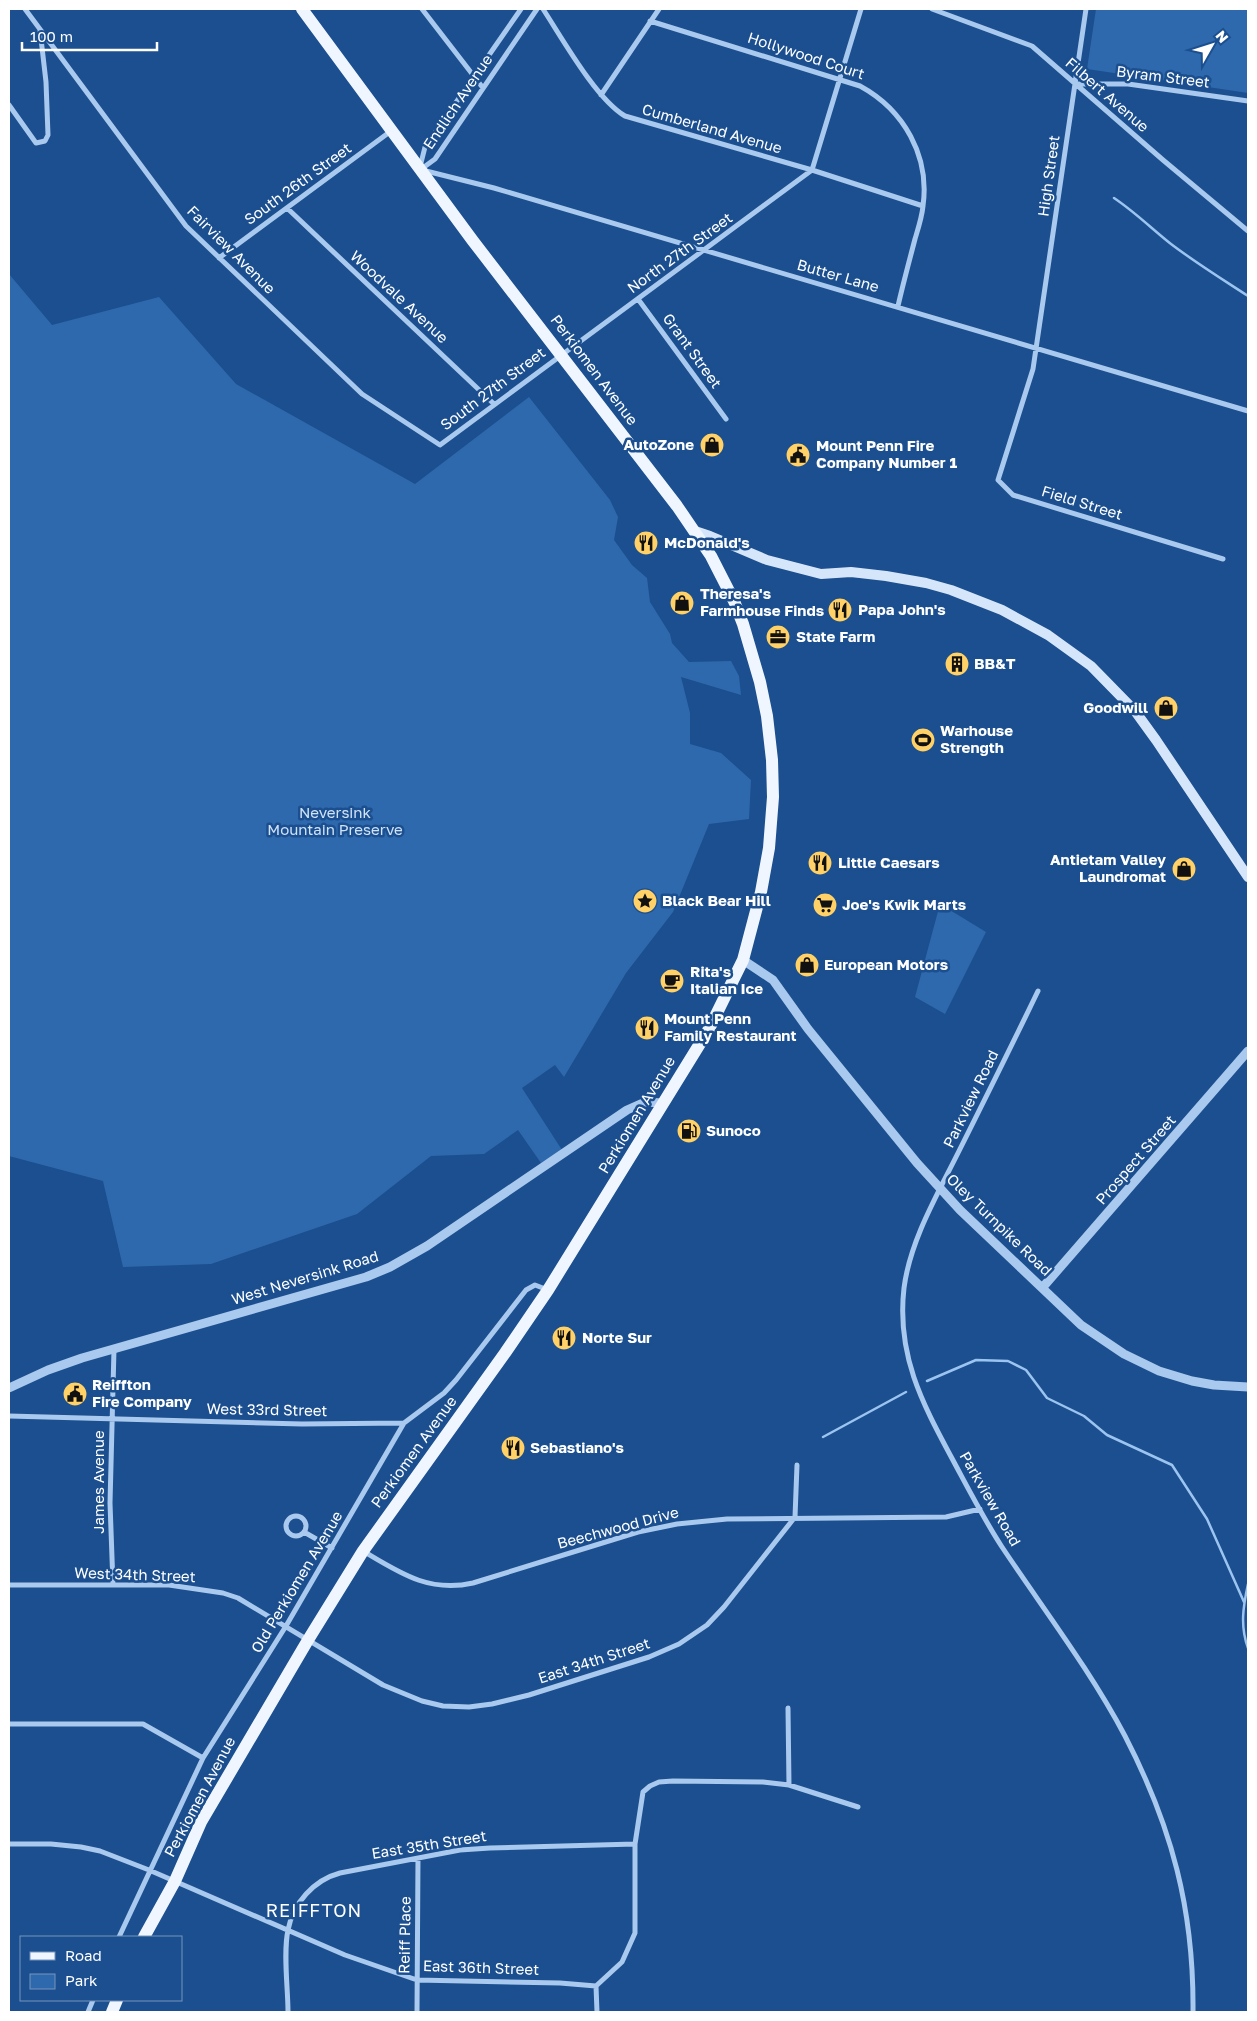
<svg xmlns="http://www.w3.org/2000/svg" width="1257" height="2021" viewBox="0 0 1257 2021" font-family="'Golos Text',sans-serif">
<style>
.green{fill:#2e69ad}
.lines{fill:none;stroke-linecap:round;stroke-linejoin:round}
.stream{stroke:#9cc4f0;stroke-width:2.5}
.minor{stroke:#a9c9ee;stroke-width:5}
.tertiary{stroke:#a9c9ee;stroke-width:9}
.secondary{stroke:#d6e6fa;stroke-width:10}
.primary{stroke:#f0f6ff;stroke-width:12}
.labels{text-anchor:middle;stroke-width:5;stroke-linejoin:round;paint-order:stroke}
.street-label{font-size:15px;fill:#fff;stroke:#1b4f8f}
.poi-label{font-size:15px;font-weight:bold;fill:#fff;stroke:#1b4f8f;text-anchor:start}
.park-label{font-size:15px;fill:#cfe3fa;stroke:#1b4f8f}
.quarter-label{font-size:18px;letter-spacing:1px;fill:#fff;stroke:#1b4f8f}
</style>
<rect width="100%" height="100%" fill="#1b4f8f"/>
<!-- green -->
<path class="green" d="M1096,9H1248V93L1087,69Z
M9,274L52,325L159,297L236,384L415,484L529,397L610,500L618,517L614,540L632,565L647,578L650,602L670,634L672,643L689,662L731,661L739,676L741,695L681,677L690,713V744L721,753L751,780L749,819L709,824L673,912L626,973L564,1077L555,1065L522,1088L562,1150L541,1163L518,1130L484,1154L431,1156L357,1214L211,1264L123,1267L103,1181L9,1156Z
M940,904L986,932L945,1014L915,997Z"/>
<g class="lines">
<!-- stream -->
<path class="stream" d="M1114,198C1135,212 1152,229 1171,244C1196,263 1222,279 1248,296
M927,1381L976,1360L1008,1361L1026,1370L1047,1398L1084,1416L1107,1435L1172,1465L1207,1519L1244,1602
M823,1437L906,1392
M1248,1584C1243,1607 1240,1626 1248,1648"/>
<!-- minor -->
<path class="minor" d="M25,9L186,226L362,394L440,445L812,170L861,9
M422,9L483,88
M543,9C562,38 596,99 625,116L812,170L923,206
M932,9L1032,46L1163,160L1248,231
M1086,9L1033,369L998,480L1013,495L1223,559
M650,21L860,86C904,110 930,156 923,206C922,217 918,229 915,239C909,262 903,284 898,306
M1075,84H1128L1248,101
M601,95L659,9
M9,105L36,143L45,141L48,135L46,82L40,30
M420,167L425,147L521,9
M420,170L435,159L537,9
M426,171L494,188L1248,411
M287,208L494,404
M219,258L391,131
M638,299L726,419
M1038,991C1012,1045 985,1099 958,1153C937,1195 910,1241 904,1288C896,1357 924,1406 955,1464C970,1492 985,1521 1002,1547C1044,1610 1090,1670 1125,1736C1172,1827 1194,1910 1193,2012
M9,1416L302,1424L404,1423
M286 1526a10 10 0 1 1 20 0a10 10 0 1 1-20 0Z
M304,1532L332,1548
M363,1551C400,1573 429,1593 473,1583L638,1532L677,1524L727,1519L946,1517L980,1509
M9,1585H169L223,1593L238,1598L383,1685L422,1701L443,1706L469,1707L492,1704L529,1695L649,1657L679,1644L707,1625L724,1607L795,1517L797,1465
M113,1585L110,1503L114,1349
M788,1708L789,1785
M9,1724H143L203,1758
M9,1844H51L81,1847L100,1851L149,1870L345,1955L417,1980L560,1983L596,1986
M119,1937L203,1758L286,1626L404,1423L444,1393L456,1380L526,1290L535,1285L548,1290
M88,2012L93,2000
M288,2012C288,1988 283,1953 288,1930C293,1903 314,1880 340,1873L460,1850L490,1848L635,1844
M417,2012L418,1858
M597,2012L596,1986L622,1962L635,1933V1844L643,1792L650,1786L659,1782L673,1781L763,1782L789,1785L858,1807"/>
<!-- tertiary -->
<path class="tertiary" d="M743,960L773,980L808,1029L917,1163L960,1210L1081,1325L1124,1354L1159,1371L1192,1381L1214,1385L1248,1387
M1043,1287L1248,1051
M9,1388L48,1370L82,1358L366,1277L390,1267L427,1246L627,1110L645,1102L663,1103"/>
<!-- secondary -->
<path class="secondary" d="M695,531L710,536L767,560L821,574L851,572L886,576L926,583L951,590L1002,610L1048,635L1091,666L1135,711L1156,740L1248,877"/>
<!-- primary -->
<path class="primary" d="M144,1937L175,1881L201,1822L308,1640L363,1551L505,1353L548,1290L709,1029L743,960L761,892L769,848L773,797L772,760L767,716L760,682L743,624L734,601L711,556L677,506L473,241L302,9
M112,2012L117,2000"/>
</g>
<!-- icons -->
<defs>
<symbol id="shop-disc" viewBox="-11 -11 22 22"><circle r="9.5" fill="#ffd166" stroke="#1b4f8f"/><path d="M-5-2.5h2.3a2.7 3.5 0 0 1 5.4 0H5L5.5 6h-11ZM-1.5-2.5h3a1.5 2.3 0 0 0-3 0Z" fill="#111"/></symbol>
<symbol id="civic-disc" viewBox="-11 -11 22 22"><circle r="9.5" fill="#ffd166" stroke="#1b4f8f"/><path d="M-.6-6.5H3V-4.5H.6V-3L4-1V1h2V6H-6V1h2V-1L-.6-3ZM-1.2 2.5V6h2.4V2.5Z" fill="#111"/></symbol>
<symbol id="restaurant-disc" viewBox="-11 -11 22 22"><circle r="9.5" fill="#ffd166" stroke="#1b4f8f"/><path d="M-5-6h1v4h1v-4h1v4h1v-4h1v5L-1.5 .5V6h-2V.5L-5-1ZM5-6V6H3V1.5H1.5Q1.5-4 5-6Z" fill="#111"/></symbol>
<symbol id="office-disc" viewBox="-11 -11 22 22"><circle r="9.5" fill="#ffd166" stroke="#1b4f8f"/><path d="M-6-3h4V-5.5h4V-3h4V5H-6ZM-1-4.5V-3h2v-1.5ZM-6 0V1H6V0Z" fill="#111"/></symbol>
<symbol id="building-disc" viewBox="-11 -11 22 22"><circle r="9.5" fill="#ffd166" stroke="#1b4f8f"/><path d="M-4-6H4V6H1V3H-1V6H-4ZM-2.5-4.3h1.7v1.8h-1.7ZM.8-4.3h1.7v1.8H.8ZM-2.5-1h1.7V.8h-1.7ZM.8-1h1.7V.8H.8Z" fill="#111"/></symbol>
<symbol id="stadium-disc" viewBox="-11 -11 22 22"><circle r="9.5" fill="#ffd166" stroke="#1b4f8f"/><path d="M0-5a6.5 5 0 1 0 0 10a6.5 5 0 1 0 0-10ZM-3.5-1.8h7v3.6h-7Z" fill="#111"/></symbol>
<symbol id="sight-disc" viewBox="-11 -11 22 22"><circle r="9.5" fill="#ffd166" stroke="#1b4f8f"/><path d="M0-6L1.8-2.2L6-1.7L2.9 1.2L3.7 5.4L0 3.3L-3.7 5.4L-2.9 1.2L-6-1.7L-1.8-2.2Z" fill="#111"/></symbol>
<symbol id="supermarket-disc" viewBox="-11 -11 22 22"><circle r="9.5" fill="#ffd166" stroke="#1b4f8f"/><path d="M-6-5.5h2.5l.6 2H6L4.5 2H-2.5L-4.4-4H-6ZM-1.5 3.2a1.3 1.3 0 1 0 .1 0ZM3 3.2a1.3 1.3 0 1 0 .1 0Z" fill="#111"/></symbol>
<symbol id="cafe-disc" viewBox="-11 -11 22 22"><circle r="9.5" fill="#ffd166" stroke="#1b4f8f"/><path d="M-5.5-4.5H6V0H3Q3 3.5 0 3.5H-2.5Q-5.5 3.5-5.5 0ZM3-3.2v2h1.7v-2ZM-6 4.5H4V6H-6Z" fill="#111"/></symbol>
<symbol id="fuel-disc" viewBox="-11 -11 22 22"><circle r="9.5" fill="#ffd166" stroke="#1b4f8f"/><path d="M-5.5-6h7V0h2V4h1.3V-2.5L3-4.5l.8-.8L6-3V5H2.5V1h-1V6h-7ZM-4.2-4.7v3.2H.2V-4.7Z" fill="#111"/></symbol>
</defs>
<g fill-rule="evenodd">
<use href="#shop-disc" x="698" y="431" width="28" height="28"/>
<use href="#civic-disc" x="784" y="441" width="28" height="28"/>
<use href="#restaurant-disc" x="632" y="529" width="28" height="28"/>
<use href="#shop-disc" x="668" y="589" width="28" height="28"/>
<use href="#restaurant-disc" x="826" y="596" width="28" height="28"/>
<use href="#office-disc" x="764" y="623" width="28" height="28"/>
<use href="#building-disc" x="943" y="650" width="28" height="28"/>
<use href="#shop-disc" x="1152" y="694" width="28" height="28"/>
<use href="#stadium-disc" x="909" y="726" width="28" height="28"/>
<use href="#restaurant-disc" x="806" y="849" width="28" height="28"/>
<use href="#shop-disc" x="1170" y="855" width="28" height="28"/>
<use href="#sight-disc" x="631" y="887" width="28" height="28"/>
<use href="#supermarket-disc" x="811" y="891" width="28" height="28"/>
<use href="#shop-disc" x="793" y="951" width="28" height="28"/>
<use href="#cafe-disc" x="658" y="967" width="28" height="28"/>
<use href="#restaurant-disc" x="633" y="1014" width="28" height="28"/>
<use href="#fuel-disc" x="675" y="1117" width="28" height="28"/>
<use href="#restaurant-disc" x="550" y="1324" width="28" height="28"/>
<use href="#civic-disc" x="61" y="1380" width="28" height="28"/>
<use href="#restaurant-disc" x="499" y="1434" width="28" height="28"/>
</g>
<g class="labels">
<!-- street labels -->
<g class="street-label">
<text transform="translate(806 56) rotate(18)" y="5">Hollywood Court</text>
<text transform="translate(1163 77) rotate(7)" y="5">Byram Street</text>
<text transform="translate(1107 95) rotate(41)" y="5">Filbert Avenue</text>
<text transform="translate(458 102) rotate(-56)" y="5">Endlich Avenue</text>
<text transform="translate(712 129) rotate(16)" y="5">Cumberland Avenue</text>
<text transform="translate(1049 176) rotate(-82)" y="5">High Street</text>
<text transform="translate(298 184) rotate(-36)" y="5">South 26th Street</text>
<text transform="translate(231 250) rotate(45)" y="5">Fairview Avenue</text>
<text transform="translate(680 253) rotate(-36)" y="5">North 27th Street</text>
<text transform="translate(838 276) rotate(16)" y="5">Butter Lane</text>
<text transform="translate(399 297) rotate(43)" y="5">Woodvale Avenue</text>
<text transform="translate(692 351) rotate(54)" y="5">Grant Street</text>
<text transform="translate(594 370) rotate(53)" y="5">Perkiomen Avenue</text>
<text transform="translate(493 389) rotate(-37)" y="5">South 27th Street</text>
<text transform="translate(1082 503) rotate(17)" y="5">Field Street</text>
<text transform="translate(971 1099) rotate(-64)" y="5">Parkview Road</text>
<text transform="translate(637 1115) rotate(-59)" y="5">Perkiomen Avenue</text>
<text transform="translate(1136 1160) rotate(-49)" y="5">Prospect Street</text>
<text transform="translate(999 1225) rotate(44)" y="5">Oley Turnpike Road</text>
<text transform="translate(305 1278) rotate(-17)" y="5">West Neversink Road</text>
<text transform="translate(267 1410) rotate(1)" y="5">West 33rd Street</text>
<text transform="translate(414 1452) rotate(-54)" y="5">Perkiomen Avenue</text>
<text transform="translate(99 1482) rotate(-90)" y="5">James Avenue</text>
<text transform="translate(990 1499) rotate(60)" y="5">Parkview Road</text>
<text transform="translate(618 1528) rotate(-15)" y="5">Beechwood Drive</text>
<text transform="translate(135 1575) rotate(2)" y="5">West 34th Street</text>
<text transform="translate(297 1582) rotate(-59)" y="5">Old Perkiomen Avenue</text>
<text transform="translate(594 1661) rotate(-18)" y="5">East 34th Street</text>
<text transform="translate(200 1797) rotate(-62)" y="5">Perkiomen Avenue</text>
<text transform="translate(429 1845) rotate(-9)" y="5">East 35th Street</text>
<text transform="translate(405 1935) rotate(-89)" y="5">Reiff Place</text>
<text transform="translate(481 1968) rotate(2)" y="5">East 36th Street</text>
</g>
<!-- poi labels -->
<g class="poi-label">
<text x="694" y="450" text-anchor="end">AutoZone</text>
<text x="816" y="451">Mount Penn Fire<tspan x="816" dy="17">Company Number 1</tspan></text>
<text x="664" y="548">McDonald's</text>
<text x="700" y="599">Theresa's<tspan x="700" dy="17">Farmhouse Finds</tspan></text>
<text x="858" y="615">Papa John's</text>
<text x="796" y="642">State Farm</text>
<text x="974" y="669">BB&amp;T</text>
<text x="1148" y="713" text-anchor="end">Goodwill</text>
<text x="940" y="736">Warhouse<tspan x="940" dy="17">Strength</tspan></text>
<text x="1166" y="865" text-anchor="end">Antietam Valley<tspan x="1166" dy="17">Laundromat</tspan></text>
<text x="838" y="868">Little Caesars</text>
<text x="662" y="906">Black Bear Hill</text>
<text x="842" y="910">Joe's Kwik Marts</text>
<text x="824" y="970">European Motors</text>
<text x="690" y="977">Rita's<tspan x="690" dy="17">Italian Ice</tspan></text>
<text x="664" y="1024">Mount Penn<tspan x="664" dy="17">Family Restaurant</tspan></text>
<text x="706" y="1136">Sunoco</text>
<text x="582" y="1343">Norte Sur</text>
<text x="92" y="1390">Reiffton<tspan x="92" dy="17">Fire Company</tspan></text>
<text x="530" y="1453">Sebastiano's</text>
</g>
<!-- park labels -->
<g class="park-label">
<text x="335" y="818">Neversink<tspan x="335" dy="17">Mountain Preserve</tspan></text>
</g>
<!-- quarter labels -->
<g class="quarter-label">
<text x="314" y="1917">REIFFTON</text>
</g>
</g>
<!-- border -->
<rect width="1257" height="2021" fill="none" stroke="#ffffff" stroke-width="20"/>
<!-- legend -->
<rect x="20" y="1936" width="162" height="65" fill="#1b4f8f" stroke="#7695bc"/>
<rect x="30" y="1952" width="25" height="8" fill="#f0f6ff" stroke="#7695bc"/>
<text x="65" y="1961" font-size="15" fill="#ffffff">Road</text>
<rect x="30" y="1974" width="25" height="15" fill="#2e69ad" stroke="#7695bc"/>
<text x="65" y="1986" font-size="15" fill="#ffffff">Park</text>
<!-- north arrow -->
<g transform="translate(1212 45) rotate(51)" stroke="#1b4f8f" stroke-width="4" paint-order="stroke">
<path d="M0-4L9 19L0 12L-9 19Z" fill="#ffffff"/>
<text y="-8" font-size="14" font-weight="bold" text-anchor="middle" fill="#ffffff">N</text>
</g>
<!-- scale -->
<path d="M22 42v8h135v-8" fill="none" stroke="#ffffff" stroke-width="2.5"/>
<text x="30" y="42" font-size="15" fill="#ffffff" stroke="#1b4f8f" stroke-width="4" paint-order="stroke">100 m</text>
</svg>
